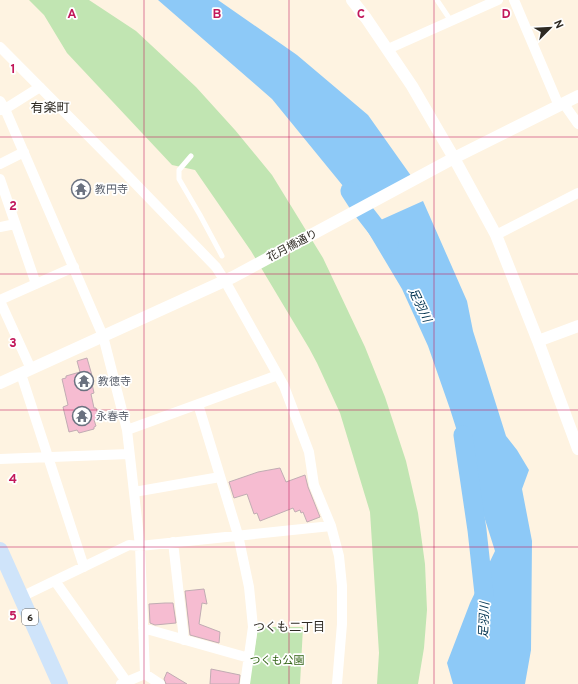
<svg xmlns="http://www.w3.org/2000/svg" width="578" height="684" viewBox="0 0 578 684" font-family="Overpass,'Noto Sans JP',sans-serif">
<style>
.green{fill:#c1e5b2}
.water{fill:#8dc9f7}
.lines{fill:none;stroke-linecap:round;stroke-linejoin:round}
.river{stroke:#8dc9f7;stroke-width:19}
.building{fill:#f6bcd1;stroke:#c1acb3}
.service{stroke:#fff;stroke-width:5}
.minor{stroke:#fff;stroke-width:10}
.tertiary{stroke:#fff;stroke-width:12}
.primary{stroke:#cfe4fa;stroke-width:16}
.grid{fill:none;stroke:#c2185b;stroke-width:1;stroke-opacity:0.55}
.labels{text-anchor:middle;stroke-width:3.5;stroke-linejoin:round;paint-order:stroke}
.shield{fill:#fff;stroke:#6d6a65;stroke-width:1}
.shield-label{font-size:10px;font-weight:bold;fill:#2e2a23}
.worship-label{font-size:11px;fill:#5b616d;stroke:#fff;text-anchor:start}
.street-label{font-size:11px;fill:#2e2a23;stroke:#fff}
.park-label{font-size:11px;fill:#336416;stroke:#fff}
.water-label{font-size:12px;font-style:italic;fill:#00324f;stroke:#fff}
.neighbourhood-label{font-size:12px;fill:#2e2a23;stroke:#fff}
.quarter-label{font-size:13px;fill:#2e2a23;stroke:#fff}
.grid-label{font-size:13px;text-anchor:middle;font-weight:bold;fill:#c2185b;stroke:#fff;stroke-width:3.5;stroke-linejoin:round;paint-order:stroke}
</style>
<rect width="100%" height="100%" fill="#fef3e1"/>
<!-- green -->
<path class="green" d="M29,0H89L136,31L196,87L235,130L272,175L323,258L365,347L385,397L406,461L418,513L425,564L427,610L424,648L418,684H377L379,653L370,512L340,413L317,363L309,348L251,251L195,170L172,165L67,53L44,15Z
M258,627H303L300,684H249Z"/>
<!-- water -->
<path class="water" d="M158,0H218L297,55L368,115L414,180L361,208L272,99Z
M423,201L467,301L473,331L506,436L517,450L529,470L522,489L532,541L531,650L525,684H453L447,663L470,603L495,551L450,409L428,346L402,289L365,227Z"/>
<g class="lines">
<!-- river -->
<path class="river" d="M350,191L361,208L389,244
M463,435L477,530L485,603"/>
</g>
<!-- building -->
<path class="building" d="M87,358L93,379H91L94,393L91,394L94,408H96L99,418L94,420L96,426L94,427V429L79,433L77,430L69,432L63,407L68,405L62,379L66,378V376L80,372L77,361Z
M280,468L286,482L305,475L308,487L320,517L307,522L303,512L301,513L300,510L295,512L293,508L260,521L257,513L254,514L247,494L234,498L229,482L258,472Z
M204,589L207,604L202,603L199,624L220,632L219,643L190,635L185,591Z
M165,603H173L176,623L155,625L150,623L149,604Z
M211,669L240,675L239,684H210Z
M167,672L187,684H166L164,679Z"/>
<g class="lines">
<!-- service -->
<path class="service" d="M437,0L451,21
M191,156L179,170V179L200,215L222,256"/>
<!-- minor -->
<path class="minor" d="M514,0L559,106
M0,47L126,174L216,267L225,281L284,386L309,452L314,485L331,526L339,556L342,586V624L337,684
M388,49L498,0
M0,101L5,109L103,336L127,430L140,546L145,674
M564,104L578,124
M0,110L5,109L40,87
M0,164L24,152
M0,179L36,284
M0,227L15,224
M496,235L578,193
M0,300L74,267
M0,301L31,369
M21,374L84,567
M198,404L238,535L249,587L253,627L245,684
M127,430L278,375
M0,459L129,454
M134,492L220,477
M173,542L184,640
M55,581L126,681
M21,597L129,545L140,546L331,526
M143,628L249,658
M121,684L145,674L160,684"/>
<!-- tertiary -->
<path class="tertiary" d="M352,0L366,18L412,86L454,158L496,235L538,341L578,449
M538,341L578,326
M0,383L233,277L454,158L578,96"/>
<!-- primary -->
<path class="primary" d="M0,550L60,684"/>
</g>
<!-- grid -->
<path class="grid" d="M144,0V684M289,0V684M434,0V684M0,137H578M0,274H578M0,410H578M0,547H578"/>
<!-- icons -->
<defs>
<symbol id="temple-ring" viewBox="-11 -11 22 22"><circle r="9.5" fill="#fff" stroke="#6b7280" stroke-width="1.5"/><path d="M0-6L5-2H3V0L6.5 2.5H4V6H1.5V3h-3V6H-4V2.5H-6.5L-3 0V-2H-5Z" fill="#6b7280"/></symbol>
</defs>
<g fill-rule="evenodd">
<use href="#temple-ring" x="70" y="178" width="22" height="22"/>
<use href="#temple-ring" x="73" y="370" width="22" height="22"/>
<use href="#temple-ring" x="71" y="405" width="22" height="22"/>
</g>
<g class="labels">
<!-- shield labels -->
<rect class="shield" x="22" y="609" width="16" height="16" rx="3"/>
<g class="shield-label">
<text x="30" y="621">6</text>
</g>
<!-- worship labels -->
<g class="worship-label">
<text x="95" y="193">教円寺</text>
<text x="98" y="385">教徳寺</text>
<text x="96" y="420">永春寺</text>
</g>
<!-- street labels -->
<g class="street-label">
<text transform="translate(292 245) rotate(-28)" y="4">花月橋通り</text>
</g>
<!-- park labels -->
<g class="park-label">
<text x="277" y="664">つくも公園</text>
</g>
<!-- water labels -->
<g class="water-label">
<text transform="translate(420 305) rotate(64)" y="4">足羽川</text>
<text transform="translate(484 620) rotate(-88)" y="4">足羽川</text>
</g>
<!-- neighbourhood labels -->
<g class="neighbourhood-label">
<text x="289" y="631">つくも二丁目</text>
</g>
<!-- quarter labels -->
<g class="quarter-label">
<text x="50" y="112">有楽町</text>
</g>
</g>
<g class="grid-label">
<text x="72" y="18">A</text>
<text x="217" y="18">B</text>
<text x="361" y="18">C</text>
<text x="506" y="18">D</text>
<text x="13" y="73">1</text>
<text x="13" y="210">2</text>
<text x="13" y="347">3</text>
<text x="13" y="483">4</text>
<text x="13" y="620">5</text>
</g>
<!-- north arrow -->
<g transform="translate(550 28) rotate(66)" stroke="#ffffff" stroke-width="3" paint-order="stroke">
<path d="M0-3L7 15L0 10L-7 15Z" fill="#2e2a23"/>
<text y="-6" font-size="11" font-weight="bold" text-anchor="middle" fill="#2e2a23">N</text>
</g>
</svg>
